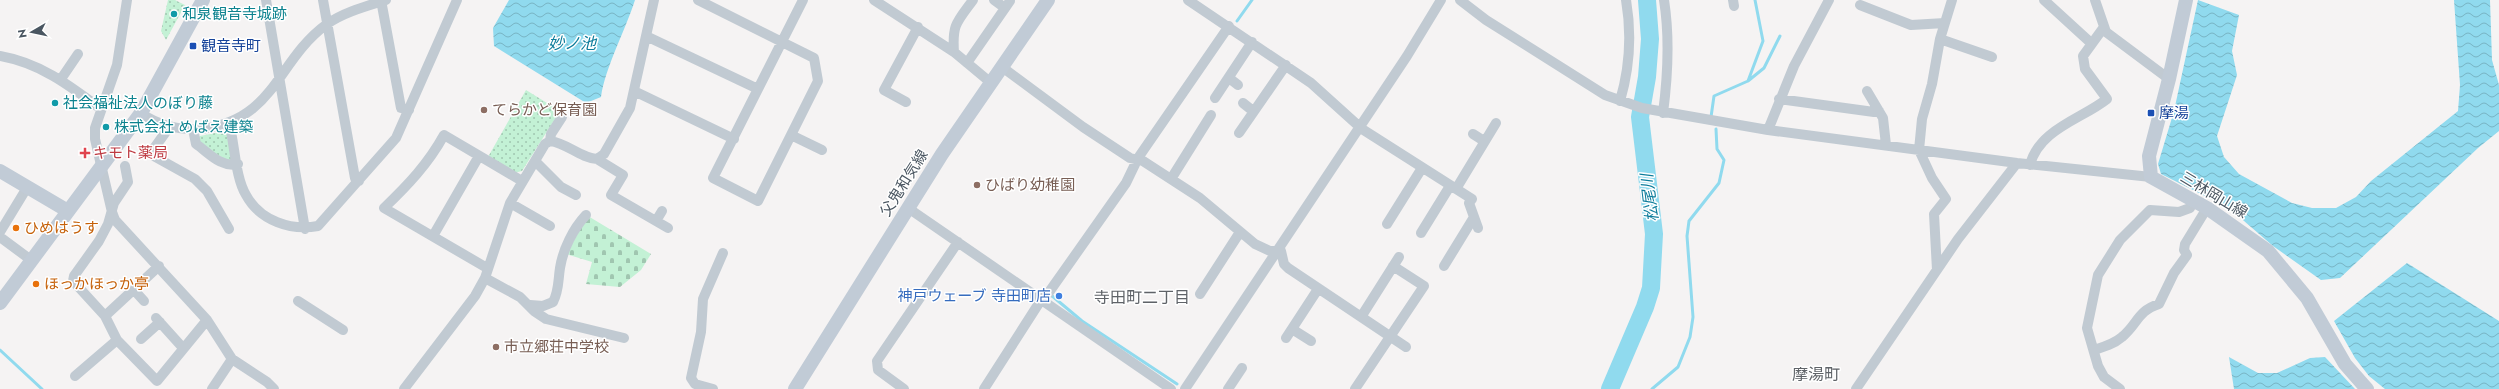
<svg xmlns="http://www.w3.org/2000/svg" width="2499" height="389" viewBox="0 0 2499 389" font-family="Jost,'Noto Sans JP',sans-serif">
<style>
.cemetery{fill:url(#cemetery-stones)}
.park{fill:url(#park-dots)}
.water{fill:url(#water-waves)}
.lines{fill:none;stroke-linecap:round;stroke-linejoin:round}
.stream{stroke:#90daee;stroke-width:3}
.river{stroke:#90daee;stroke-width:18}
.street{stroke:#c1cad2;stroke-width:10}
.secondary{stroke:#c1cbd6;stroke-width:14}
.culture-dot{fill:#0f9aa8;stroke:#fff;stroke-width:1.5}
.transit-dot{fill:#1a4fb4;stroke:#fff;stroke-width:1.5}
.education-dot{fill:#8d6e63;stroke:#fff;stroke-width:1.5}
.health-dot{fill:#e0444e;stroke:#fff;stroke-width:1.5}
.food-dot{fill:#e8710a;stroke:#fff;stroke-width:1.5}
.shop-dot{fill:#3f7fe0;stroke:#fff;stroke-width:1.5}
.labels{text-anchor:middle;stroke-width:3;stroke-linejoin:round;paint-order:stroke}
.culture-label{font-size:15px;fill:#0d838f;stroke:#fff;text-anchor:start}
.transit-label{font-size:15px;fill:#164399;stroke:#fff;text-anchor:start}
.education-label{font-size:15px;fill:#785e54;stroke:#fff;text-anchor:start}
.health-label{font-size:15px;fill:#be3a42;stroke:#fff;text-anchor:start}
.street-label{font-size:15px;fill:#4a5661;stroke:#fff}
.food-label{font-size:15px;fill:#c56008;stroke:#fff;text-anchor:start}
.shop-label{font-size:15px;fill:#366cbe;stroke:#fff;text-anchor:end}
.water-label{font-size:16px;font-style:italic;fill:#0c7c9b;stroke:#fff}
.neighbourhood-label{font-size:16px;fill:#5f6368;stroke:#fff}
</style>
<defs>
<pattern id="cemetery-stones" width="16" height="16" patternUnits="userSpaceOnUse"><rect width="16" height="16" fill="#c3f1d5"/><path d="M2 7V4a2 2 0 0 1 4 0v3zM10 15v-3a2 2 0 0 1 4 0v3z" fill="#a0c6b0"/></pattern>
<pattern id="park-dots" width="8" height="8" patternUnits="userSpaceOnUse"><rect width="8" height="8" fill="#c3f1d5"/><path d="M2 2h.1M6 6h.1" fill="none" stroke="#a0c6b0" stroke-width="1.8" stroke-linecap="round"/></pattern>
<pattern id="water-waves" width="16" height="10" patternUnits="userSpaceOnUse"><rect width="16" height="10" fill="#90daee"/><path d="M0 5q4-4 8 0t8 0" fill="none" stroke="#78b4c4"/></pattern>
</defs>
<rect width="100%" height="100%" fill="#f5f3f3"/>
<!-- cemetery -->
<path class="cemetery" d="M588,216L651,254L641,270L620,287L586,284L592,262L566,254Z"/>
<!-- park -->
<path class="park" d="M168,0H175L185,5L166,40L161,31Z
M526,90L560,111L522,171L514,173L488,157Z
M225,131L227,132L232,158L229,161L201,146L198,138L200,136Z"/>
<!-- water -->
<path class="water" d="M509,0H635C625,31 605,68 601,97L586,103L494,46L493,28Z
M2198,0L2239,15L2232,51L2237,75L2217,136L2224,157L2239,174L2292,203L2312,208H2336L2356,197L2371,181L2458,111L2460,85L2454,0H2490L2492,60L2499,85V131L2478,148L2340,278L2321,280L2273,246L2229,208L2161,174L2158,164L2174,111Z
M2407,263L2499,321V389H2385L2369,376L2355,358L2334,321Z
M2229,357L2258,373H2277L2310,358L2325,357L2355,389H2234Z"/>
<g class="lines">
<!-- stream -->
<path class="stream" d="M1237,21L1252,0
M1748,81L1763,41L1755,0
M1711,117L1714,96L1748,81L1764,68L1780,36
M1051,295L1082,321L1177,384
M0,350L42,389
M1652,389L1678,367L1690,337L1693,317L1687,236L1689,221L1719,183L1724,160L1717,149L1716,129"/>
<!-- river -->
<path class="river" d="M1610,389L1645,307L1651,288L1654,234L1640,117L1647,77L1650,39L1647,0"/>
<!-- street -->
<path class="street" d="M127,0L117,65L95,128V139L112,212L115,220L207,320L232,359L267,382L274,389
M266,0L305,229
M323,0L355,178L359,181
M381,0L401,108L409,110
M698,0L814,58L818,81L758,201L713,178L803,0
M874,0L954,52L990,82
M994,0L1005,8
M1188,0L1311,83L1362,129L1472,199L1469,203L1478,228
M1460,0L1486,20L1605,95L1642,108L1768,130L2017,163L2151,177
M1733,0L1734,6
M2044,0L2091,43
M2095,0L2106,32L2169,79
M1860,5L1911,25L1945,23
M646,36L758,89
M1940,39L1992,57
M954,52C952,24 957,22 973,0
M0,56C40,63 69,85 101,109
M967,63L1010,1
M1002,67L1083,127L1130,158L1143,161L1200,198L1255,244L1270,251H1281L1284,264L1288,268L1406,347
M1229,78L1238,85
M61,79L78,54
M634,91L734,139
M1867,91L1883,118L1886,145
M1215,98L1252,42
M1779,99L1874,112L1879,111
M1620,101C1630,67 1632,35 1626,0
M906,102L884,90L918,27
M1243,103L1253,111
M141,113C157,125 181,131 201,129C276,120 276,61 327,24C344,12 367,6 386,0
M1663,113C1668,75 1670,38 1664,0
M229,123C235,144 235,177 246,195C260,221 291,231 318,226L396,138L457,0
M170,126L150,154L195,179L207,191L229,229
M193,129L196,144C209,153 221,168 238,164
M1768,130L1794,66L1829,0
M1239,133L1286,65
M1473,134L1484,141
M791,135L822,150
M550,141L551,134L562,117
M597,159L623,175L611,195L668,228
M535,161L561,187L576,195
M2030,165C2039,129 2082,119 2107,99L2085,69L2083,56L2104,27
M125,166L128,182L114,203L108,224L99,241L74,276L73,281L105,316L117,340L157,381L207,320
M1171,179L1211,115
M1456,189L1496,123
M510,203L550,226
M908,208L1171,389
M656,221L662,211
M1387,224L1422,168
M0,232L28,186
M1421,233L1450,186
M433,236L479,156
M0,237L31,260
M1444,266L1474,217
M487,268L384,208C408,185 428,164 444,135L522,181
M1937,270L1934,214L1946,199L1932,178L1919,150L1922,119L1932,84L1940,39L1952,0
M485,278L520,297L534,311L546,319L624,338
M134,290L144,301
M1200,294L1240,232
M298,301L343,330
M530,305L543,306L553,302C559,291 558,281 560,268C563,249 573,229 586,215
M105,316L159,266
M1361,317L1399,257
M156,318L183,348
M1292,329L1311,341
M1286,338L1318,289
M141,339L160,322
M2094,350C2104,347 2114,344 2122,337C2138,324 2137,311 2159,304L2174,273L2187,255L2184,250L2185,244L2207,208
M75,376L117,340
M212,389L232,359
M404,389L475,296L485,278L510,203L545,144L550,141C567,143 580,158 597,159L604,154L630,108L654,0
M713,389L695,384L691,378L701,332L703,299L723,253
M904,389L878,370L877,361L958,242
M984,389L1041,300L1047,295L1126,183L1138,158L1229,26
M1185,389L1407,56L1441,0
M1228,389L1242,368
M1355,389L1424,286L1393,266
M1856,389L1958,239L2017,163
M2120,389L2104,377L2098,366L2087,328L2098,275L2120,240L2150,210L2179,212L2190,208L2194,200"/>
<!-- secondary -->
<path class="secondary" d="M2186,0L2169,79L2149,156L2151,177L2207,208L2268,251L2307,298L2345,364L2367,389
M0,171L68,211
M0,303L141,113L203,0
M795,389L942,154L1048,0"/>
</g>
<!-- markers -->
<g class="culture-dot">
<circle cx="174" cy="14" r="4"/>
<circle cx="55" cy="103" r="4"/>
<circle cx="106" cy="127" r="4"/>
</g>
<g class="transit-dot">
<rect x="189" y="42" width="8" height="8" rx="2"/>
<rect x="2147" y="109" width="8" height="8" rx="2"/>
</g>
<g class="education-dot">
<circle cx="484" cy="110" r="4"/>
<circle cx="977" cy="185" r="4"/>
<circle cx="496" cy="347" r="4"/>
</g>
<path class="health-dot" d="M83 147h4v4h4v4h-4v4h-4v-4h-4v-4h4z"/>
<g class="food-dot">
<circle cx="16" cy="228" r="4"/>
<circle cx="36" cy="284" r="4"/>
</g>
<circle class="shop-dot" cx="1059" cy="296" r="4"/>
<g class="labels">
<!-- culture labels -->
<g class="culture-label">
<text x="182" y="19">和泉観音寺城跡</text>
<text x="63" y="108">社会福祉法人のぼり藤</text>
<text x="114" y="132">株式会社 めばえ建築</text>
</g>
<!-- transit labels -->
<g class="transit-label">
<text x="201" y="51">観音寺町</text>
<text x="2159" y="118">摩湯</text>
</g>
<!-- education labels -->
<g class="education-label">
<text x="492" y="115">てらかど保育園</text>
<text x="985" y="190">ひばり幼稚園</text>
<text x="504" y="352">市立郷荘中学校</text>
</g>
<!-- health labels -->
<g class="health-label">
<text x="93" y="158">キモト薬局</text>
</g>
<!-- street labels -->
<g class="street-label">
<text transform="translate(904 183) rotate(-58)" y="5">父鬼和気線</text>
<text transform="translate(2214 195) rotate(31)" y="5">三林岡山線</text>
</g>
<!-- food labels -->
<g class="food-label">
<text x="24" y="233">ひめはうす</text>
<text x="44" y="289">ほっかほっか亭</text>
</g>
<!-- shop labels -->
<g class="shop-label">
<text x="1051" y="301">神戸ウェーブ 寺田町店</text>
</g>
<!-- water labels -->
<g class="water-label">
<text x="572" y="49">妙ノ池</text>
<text transform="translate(1649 198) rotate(-97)" y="6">松尾川</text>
</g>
<!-- neighbourhood labels -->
<g class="neighbourhood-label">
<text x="1142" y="303">寺田町二丁目</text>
<text x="1816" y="380">摩湯町</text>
</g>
</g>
<!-- north arrow -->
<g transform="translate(32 32) rotate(261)" stroke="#ffffff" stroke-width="3" paint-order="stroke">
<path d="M0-3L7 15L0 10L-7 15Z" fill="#4a5661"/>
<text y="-6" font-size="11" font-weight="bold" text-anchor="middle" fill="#4a5661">N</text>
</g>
</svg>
